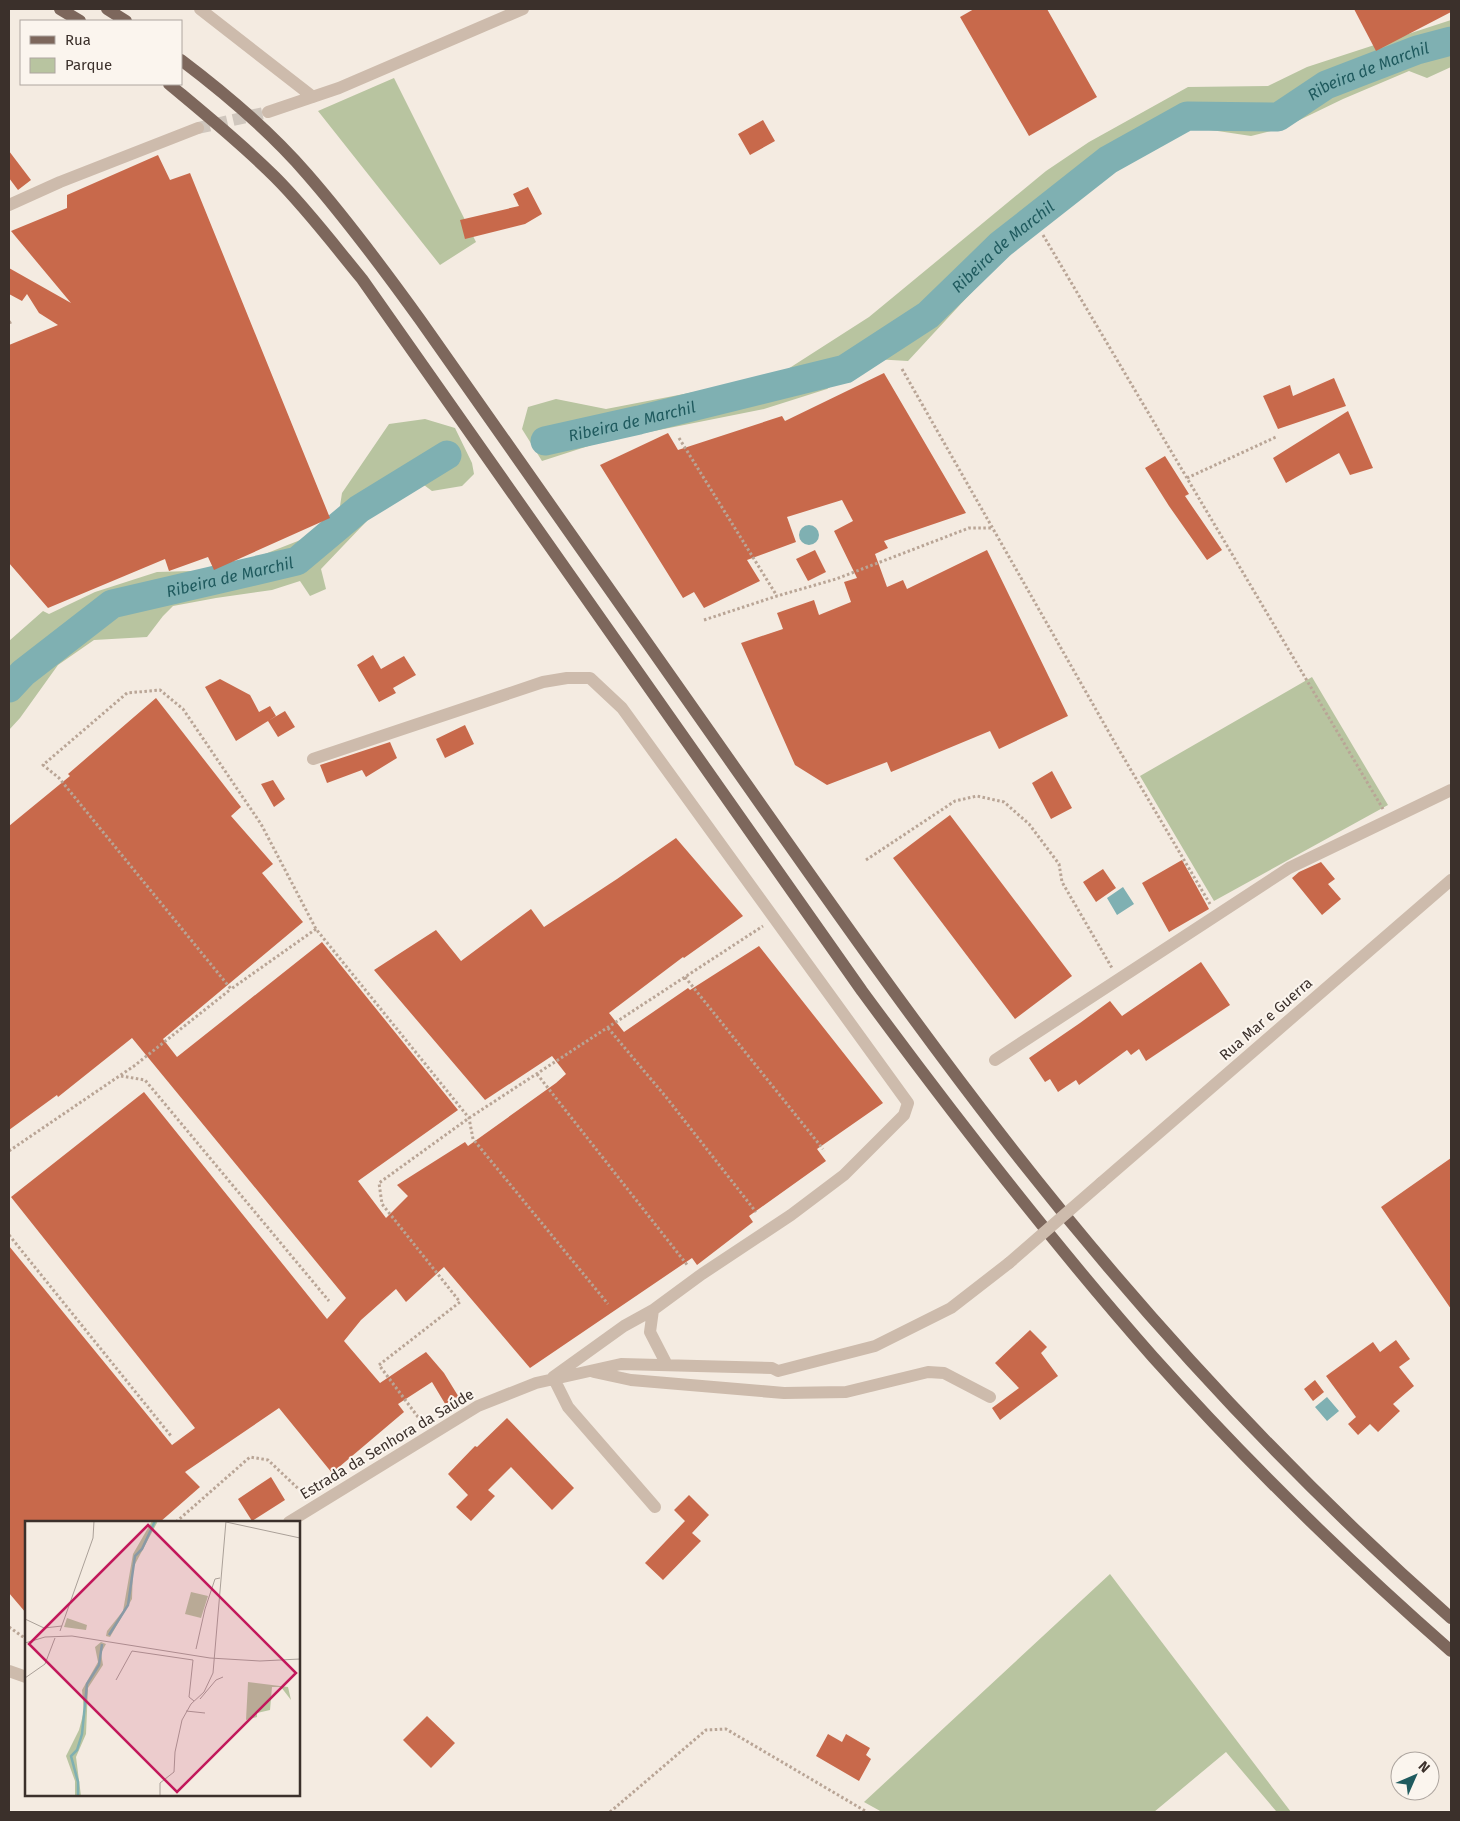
<svg xmlns="http://www.w3.org/2000/svg" width="1460" height="1821" viewBox="0 0 1460 1821" font-family="'Fira Sans',sans-serif">
<style>
.green{fill:#b8c4a0}
.water{fill:#7fb0b2}
.lines{fill:none;stroke-linecap:round;stroke-linejoin:round}
.river{stroke:#7fb0b2;stroke-width:29}
.building{fill:#c8694b}
.minor-tunnel{stroke:#cfc6bd;stroke-width:12;stroke-dasharray:12 6;stroke-linecap:butt}
.path{stroke:#b9a596;stroke-width:3;stroke-dasharray:2.5 2.5;stroke-linecap:butt}
.minor{stroke:#cdbbac;stroke-width:12}
.major{stroke:#7d675c;stroke-width:12}
.minor-bridge{stroke:#cdbbac;stroke-width:12}
.labels{text-anchor:middle;stroke-width:4;stroke-linejoin:round;paint-order:stroke}
.street-label{font-size:15px;fill:#3b302b;stroke:#fbf5ee}
.water-label{font-size:16px;font-style:italic;fill:#1f5a5e;stroke:#fbf5ee}
.inset-river{fill:none;stroke:#7fb0b2;stroke-width:2.5}
.inset-road{fill:none;stroke:#aaa098;stroke-width:1}
.view{fill:#c2185b;fill-opacity:0.15;stroke:#c2185b;stroke-width:2.5}
.inset-edge{fill:none;stroke:#3b302b;stroke-width:2.5}
</style>
<rect width="100%" height="100%" fill="#f4ebe1"/>
<!-- green -->
<path class="green" d="M1451,20V67L1427,78L1409,71L1343,99L1283,128L1251,136L1191,127L1105,171L995,267L908,361L874,359L827,389L764,409L604,441L542,461L522,429L528,407L556,399L606,409L777,376L869,317L1046,171L1089,142L1188,87L1268,86L1307,67Z
M394,78L476,242L440,265L318,111Z
M425,419L455,428L472,463L474,474L462,486L432,491L420,482L385,502L321,569L326,589L310,596L300,581L272,590L216,598L173,606L163,616L147,637L94,640L58,665L20,718L9,730V641L43,611L49,614L95,592L157,572L224,570L313,535L338,519L342,493L389,424Z
M1312,677L1388,805L1214,901L1140,776Z
M1110,1574L1291,1812H1275L1276,1811L1226,1752L1154,1812H882L864,1802Z"/>
<!-- water -->
<path class="water" d="M799 535a10 10 0 1 1 20 0a10 10 0 1 1-20 0Z
M1123,887L1134,904L1117,915L1107,898Z
M1327,1397L1339,1411L1327,1421L1315,1407Z"/>
<g class="lines">
<!-- river -->
<g class="river">
<path id="s1" d="M545,441L639,420L845,369L928,315L1000,245L1108,160L1187,116L1278,117L1326,85L1417,50L1451,41"/>
<path id="s2" d="M9,688L23,673L112,604L297,561L359,509L447,455"/>
</g>
</g>
<!-- building -->
<path class="building" d="M974,9H1047L1097,97L1029,136L960,17Z
M1354,9H1451V12L1376,51Z
M763,120L775,141L750,155L738,134Z
M9,151L31,180L18,190L9,178Z
M158,155L170,180L190,173L330,518L214,570L208,557L169,571L165,559L48,608L9,563V345L58,325L39,313L27,294L22,301L9,294V268L71,303L11,231L67,208V195Z
M528,187L542,214L525,224L465,239L460,220L519,206L513,194Z
M884,373L966,513L884,541L888,548L875,554L887,587L903,580L907,589L987,550L1068,716L999,749L990,731L891,772L887,762L827,785L795,765L741,643L783,629L777,613L814,600L819,615L851,602L844,582L857,578L834,531L853,521L842,500L787,517L796,542L747,560L760,581L704,608L694,592L683,598L600,465L668,433L678,450L782,416L785,421Z
M1334,378L1346,406L1278,429L1263,396L1290,385L1293,396Z
M1348,411L1373,468L1350,475L1339,453L1286,483L1273,458Z
M1165,456L1189,494L1185,496L1222,550L1207,560L1169,506L1145,468Z
M815,550L826,572L808,581L796,559Z
M373,655L381,669L404,656L416,675L393,688L396,693L379,702L357,665Z
M220,679L250,695L259,712L270,706L276,716L236,741L205,687Z
M156,698L241,807L231,816L273,864L262,873L303,922L163,1039L177,1057L322,942L458,1110L358,1181L386,1218L408,1196L397,1185L465,1142L468,1146L556,1083L566,1074L552,1056L485,1100L374,970L436,930L461,961L531,909L544,927L617,879L676,838L743,916L684,958L683,957L609,1013L624,1032L688,988L690,990L759,946L883,1103L817,1149L826,1161L749,1216L753,1222L697,1265L692,1258L530,1368L444,1267L406,1302L396,1289L361,1320L344,1341L380,1383L426,1352L444,1373L460,1399L447,1407L432,1382L398,1404L404,1412L332,1473L279,1408L185,1472L200,1487L160,1522H26V1613L9,1593V1246L172,1445L195,1428L11,1197L144,1092L327,1319L346,1298L132,1038L58,1097L57,1095L9,1130V826L70,776L68,774Z
M285,711L295,727L278,737L268,721Z
M465,725L474,744L445,758L436,739Z
M390,742L397,758L366,777L362,770L327,783L320,765Z
M1052,771L1072,808L1051,819L1032,783Z
M273,780L285,799L274,807L261,784Z
M950,815L1072,976L1015,1019L893,858Z
M1182,860L1209,909L1169,932L1142,883Z
M1321,862L1335,879L1328,884L1341,899L1322,915L1292,878L1299,872Z
M1103,869L1116,888L1096,902L1083,882Z
M1201,962L1230,1005L1146,1061L1139,1049L1131,1055L1127,1050L1079,1085L1076,1080L1058,1092L1050,1079L1045,1082L1029,1058L1080,1023L1110,1001L1122,1016Z
M1451,1158V1309L1381,1207Z
M1030,1330L1047,1347L1041,1353L1058,1376L1000,1420L992,1408L1019,1388L995,1363Z
M1396,1340L1410,1359L1399,1367L1414,1386L1393,1404L1400,1411L1378,1432L1370,1424L1358,1435L1348,1424L1356,1417L1326,1376L1373,1342L1380,1352Z
M1315,1380L1324,1392L1313,1401L1304,1389Z
M507,1418L574,1488L552,1510L511,1467L488,1490L495,1496L471,1521L456,1507L468,1495L448,1474L475,1446L477,1447Z
M271,1477L285,1500L252,1521L238,1499Z
M689,1495L709,1515L692,1533L701,1541L663,1580L645,1563L685,1521L674,1510Z
M427,1716L455,1743L431,1768L403,1740Z
M828,1734L842,1742L846,1734L870,1748L866,1755L871,1759L859,1781L816,1756Z"/>
<g class="lines">
<!-- minor-tunnel -->
<path class="minor-tunnel" d="M198,128L268,112"/>
<!-- path -->
<path class="path" d="M1043,235L1383,809
M9,323L13,321
M902,369L1115,743L1210,904
M679,438L777,596
M1187,478L1276,437
M704,620L777,596L836,579L969,528H992
M866,860L955,801L977,796L1004,802L1029,824L1059,864L1062,882L1112,968
M316,929L231,989L59,778L43,765L127,693L160,690L183,709L261,824L316,929L469,1118L473,1139L608,1304
M685,977L823,1149
M608,1028L666,1097L756,1212
M537,1074L688,1266
M121,1076L145,1080L329,1301
M9,1151L134,1066L231,989
M9,1235L171,1436
M424,1425L379,1365L460,1302L382,1204L379,1183L469,1118L763,926
M176,1522L250,1457L268,1460L306,1496
M9,1627L26,1639
M610,1812L706,1730L726,1729L867,1812"/>
<!-- minor -->
<path class="minor" d="M200,9L313,97
M268,112L339,88L523,9
M9,205L60,182L198,128
M313,759L543,682L567,678H590L622,708L908,1103L904,1115L844,1175L791,1215L702,1274L653,1310L650,1332L667,1365
M995,1060L1289,868L1451,790
M1101,1183L1451,880
M594,1372L631,1380L784,1393L846,1392L928,1372L944,1373L990,1397
M553,1377L624,1326L653,1310
M554,1379L568,1407L655,1507
M289,1522L478,1406L536,1383L621,1364L772,1368L778,1371L875,1346L951,1308L1009,1263
M9,1671L26,1677"/>
<!-- major -->
<path class="major" d="M60,9L80,21
M107,9L126,21
M181,60C226,94 270,131 307,174C348,221 385,271 421,321C525,469 629,617 733,765C821,890 908,1015 1002,1136C1137,1310 1287,1473 1451,1618
M169,84C205,114 242,144 275,177C307,209 334,245 362,279L862,991C954,1116 1050,1240 1153,1357C1246,1461 1346,1559 1451,1651"/>
<!-- minor-bridge -->
<path class="minor-bridge" d="M1009,1263L1101,1183"/>
</g>
<g class="labels">
<!-- street labels -->
<g class="street-label">
<text transform="translate(1266 1019) rotate(-41)" y="5">Rua Mar e Guerra</text>
<text transform="translate(387 1444) rotate(-31)" y="5">Estrada da Senhora da Saúde</text>
</g>
<!-- water labels -->
<g class="water-label">
<text dy="6" stroke="none"><textPath href="#s1" startOffset="929">Ribeira de Marchil</textPath></text>
<text dy="6" stroke="none"><textPath href="#s1" startOffset="509">Ribeira de Marchil</textPath></text>
<text dy="6" stroke="none"><textPath href="#s1" startOffset="89">Ribeira de Marchil</textPath></text>
<text dy="6" stroke="none"><textPath href="#s2" startOffset="254">Ribeira de Marchil</textPath></text>
</g>
</g>
<!-- overview -->
<g transform="translate(25 1521)">
<rect width="275" height="275" fill="#f4ebe1"/>
<path d="M127,0H133L108,47L107,78L85,116L81,115L82,110L98,90L108,33ZM166,71L183,75L176,97L160,93ZM42,97L62,104L61,109L39,106ZM76,121L81,123L76,132L78,144L63,167L61,213L51,236L56,275H50V260L41,235L54,209L59,190L57,169L73,141L70,126ZM223,161L263,166L266,179L256,166H247L245,189L232,192V196L221,199Z" fill="#b8c4a0"/>
<path class="inset-river" d="M84,114L103,84L110,35L117,28L130,0M53,275V261L46,235L52,229L57,213L62,163L74,144L77,123"/>
<path class="inset-road" d="M201,1L275,17M0,98L19,107L37,105M35,110L68,17L69,0M275,110V134M0,122L20,116L47,115L185,137L235,140L275,138M171,128L180,88L190,58L195,57M0,157L20,143L30,117M91,159L107,130L168,139L164,176L169,180M175,178L191,159L198,156M161,190L180,192M135,275V262L149,251L150,231L157,199L166,183L179,171L188,152L201,0"/>
<path class="view" d="M123,4L271,152L152,271L4,123Z"/>
<rect width="275" height="275" class="inset-edge"/>
</g>
<!-- border -->
<rect width="1460" height="1821" fill="none" stroke="#3b302b" stroke-width="20"/>
<!-- legend -->
<rect x="20" y="20" width="162" height="65" fill="#fbf5ee" stroke="#aea6a0"/>
<rect x="30" y="36" width="25" height="8" fill="#7d675c" stroke="#aea6a0"/>
<text x="65" y="45" font-size="15" fill="#3b302b">Rua</text>
<rect x="30" y="58" width="25" height="15" fill="#b8c4a0" stroke="#aea6a0"/>
<text x="65" y="70" font-size="15" fill="#3b302b">Parque</text>
<!-- north arrow -->
<g transform="translate(1415 1776) rotate(45)"><circle r="24" fill="#fbf5ee" stroke="#aea6a0"/>
<path d="M0-4L9 19L0 12L-9 19Z" fill="#1f5a5e"/>
<text y="-8" font-size="14" font-weight="bold" text-anchor="middle" fill="#3b302b">N</text>
</g>
</svg>
